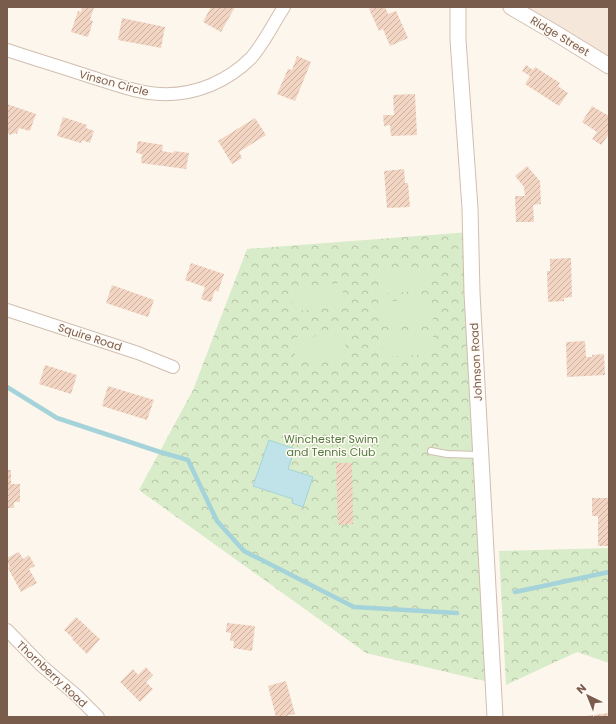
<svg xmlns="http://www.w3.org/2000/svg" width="616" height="724" viewBox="0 0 616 724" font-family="Poppins,sans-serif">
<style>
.residential{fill:#f5e8da}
.park{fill:url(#park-crowns)}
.garden{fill:#d8ecc9}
.water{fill:#bfe3e8;stroke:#a5d3da}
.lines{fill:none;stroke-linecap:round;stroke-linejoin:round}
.stream{stroke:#a5d3da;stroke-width:4.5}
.building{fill:url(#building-hatch)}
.service-casing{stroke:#d1beb0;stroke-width:8}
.minor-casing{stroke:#d1beb0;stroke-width:14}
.tertiary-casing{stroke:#d1beb0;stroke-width:17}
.service{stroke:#fff;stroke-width:6}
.minor{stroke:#fff;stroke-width:12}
.tertiary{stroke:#fff;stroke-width:15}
.labels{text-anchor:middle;stroke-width:3;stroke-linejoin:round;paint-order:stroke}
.street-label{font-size:11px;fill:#7a5c4d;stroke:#fffaf3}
.park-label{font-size:11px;fill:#537a41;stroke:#fffaf3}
</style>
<defs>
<pattern id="park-crowns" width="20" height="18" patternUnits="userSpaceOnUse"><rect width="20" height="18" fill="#d8ecc9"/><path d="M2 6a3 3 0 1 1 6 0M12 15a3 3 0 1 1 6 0" fill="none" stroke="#b4c2a5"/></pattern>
<pattern id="building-hatch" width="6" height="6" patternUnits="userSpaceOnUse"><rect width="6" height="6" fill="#f3d5c3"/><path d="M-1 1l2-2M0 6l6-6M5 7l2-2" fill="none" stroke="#cab0a1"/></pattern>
</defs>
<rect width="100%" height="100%" fill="#fdf6ec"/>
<!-- residential -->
<path class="residential" d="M528,7H609V56Z"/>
<!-- park -->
<path class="park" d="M470,232L493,683L366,653L139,490L193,390L247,249Z
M609,548V663L577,652L506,685L499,551Z"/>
<!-- garden -->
<path class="garden" d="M429,267L431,290L379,294L378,270Z
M342,283L344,307L293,311L291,287Z
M431,298L433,322L381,326L380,302Z
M433,330L434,354L383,357L381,334Z
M345,335L346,360L295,362L294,337Z"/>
<!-- water -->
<path class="water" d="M269,440L295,449L288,469L313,477L303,507L292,503L293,499L253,486Z"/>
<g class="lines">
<!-- stream -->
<path class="stream" d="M7,387L57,418L160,452L188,460L217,521L244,551L354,607L457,613
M515,592L609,572"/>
</g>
<!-- building -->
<path class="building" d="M82,7H94L90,20L93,21L88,37L71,32L78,11L81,12Z
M211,7H235L221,32L203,22Z
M373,7H385L388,14L396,11L408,38L390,46L383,29L379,31L369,9Z
M122,18L165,27L161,48L118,40Z
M297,56L311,62L295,101L277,94L288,69L292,70Z
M526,65L533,70L535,67L560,83L558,86L568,93L559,106L525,84L530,76L522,71Z
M415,94L417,135L391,136L390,125L384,126L383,115H394L393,95Z
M7,104L36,114L30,131L19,128L17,134L15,133L10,135L8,133Z
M592,106L609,116V134L601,145L592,139L597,132L582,122Z
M63,117L87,125L86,128L94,131L90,143L82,140L81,143L57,136Z
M255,118L266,135L239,152L242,158L232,164L218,141Z
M138,141L163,145L162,151L173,153L174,151L189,153L186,169L141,163L142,154L136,153Z
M527,166L540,181L541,204L533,205L534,222H516L515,196H525L524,187L515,176Z
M404,169L405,183H408L410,207L387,208L384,171Z
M571,258L572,297L564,298V301L548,302L547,271H550V259Z
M191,263L224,274L218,292L215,290L211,302L201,299L205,287L185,280Z
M112,285L154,300L148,317L106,303Z
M585,341L586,357H592V355L604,354L605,375L567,377L566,342Z
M45,365L77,375L71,394L39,384Z
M108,386L154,400L147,420L102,406Z
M336,463H352L353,524L338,525Z
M7,470H11V484H20V502H14V508H7Z
M592,498H609V546H598V516H592Z
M19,552L23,559L29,555L35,566L29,569L37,583L21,592L8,568L10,567L7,561V558Z
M76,617L100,639L87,654L72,639L73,638L64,630Z
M227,623L255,626L252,651L233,648L234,641H230L231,633L226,632Z
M146,667L153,675L146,682L153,689L140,702L120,682L133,669L138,675Z
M286,681L295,714L282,717H276L268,686Z
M609,713V717H585V716Z"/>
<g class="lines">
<defs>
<path id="service" d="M431,451L447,454L480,455"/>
<path id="minor" d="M7,50C34,59 61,67 88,76C132,90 165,104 211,85C225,79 240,69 251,58C264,43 273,24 284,7
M7,310L138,353L173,367
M7,630L42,666L76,695L98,717"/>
<path id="tertiary" d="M458,7V40L470,208L472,293L495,717
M511,7L557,34L609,66"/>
</defs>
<!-- service casing -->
<use href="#service" class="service-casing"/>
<!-- minor casing -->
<use href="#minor" class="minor-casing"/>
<!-- tertiary casing -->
<use href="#tertiary" class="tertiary-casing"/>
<!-- service -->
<use href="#service" class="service"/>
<!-- minor -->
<use href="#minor" class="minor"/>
<!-- tertiary -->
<use href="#tertiary" class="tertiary"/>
</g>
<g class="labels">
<!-- street labels -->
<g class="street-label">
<text transform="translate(560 36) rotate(31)" y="4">Ridge Street</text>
<text transform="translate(114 83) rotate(15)" y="4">Vinson Circle</text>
<text transform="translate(90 337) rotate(18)" y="4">Squire Road</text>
<text transform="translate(476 362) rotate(-93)" y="4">Johnson Road</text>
<text transform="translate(52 674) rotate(43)" y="4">Thornberry Road</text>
</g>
<!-- park labels -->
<g class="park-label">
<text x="331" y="443">Winchester Swim<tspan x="331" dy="13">and Tennis Club</tspan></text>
</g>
</g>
<!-- border -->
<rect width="616" height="724" fill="none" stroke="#7a5c4d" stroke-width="16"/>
<!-- north arrow -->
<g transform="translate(588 696) rotate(317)" stroke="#fffaf3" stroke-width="3" paint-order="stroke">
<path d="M0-3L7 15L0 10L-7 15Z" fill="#7a5c4d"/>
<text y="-6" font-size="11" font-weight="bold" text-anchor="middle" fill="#7a5c4d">N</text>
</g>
</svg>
